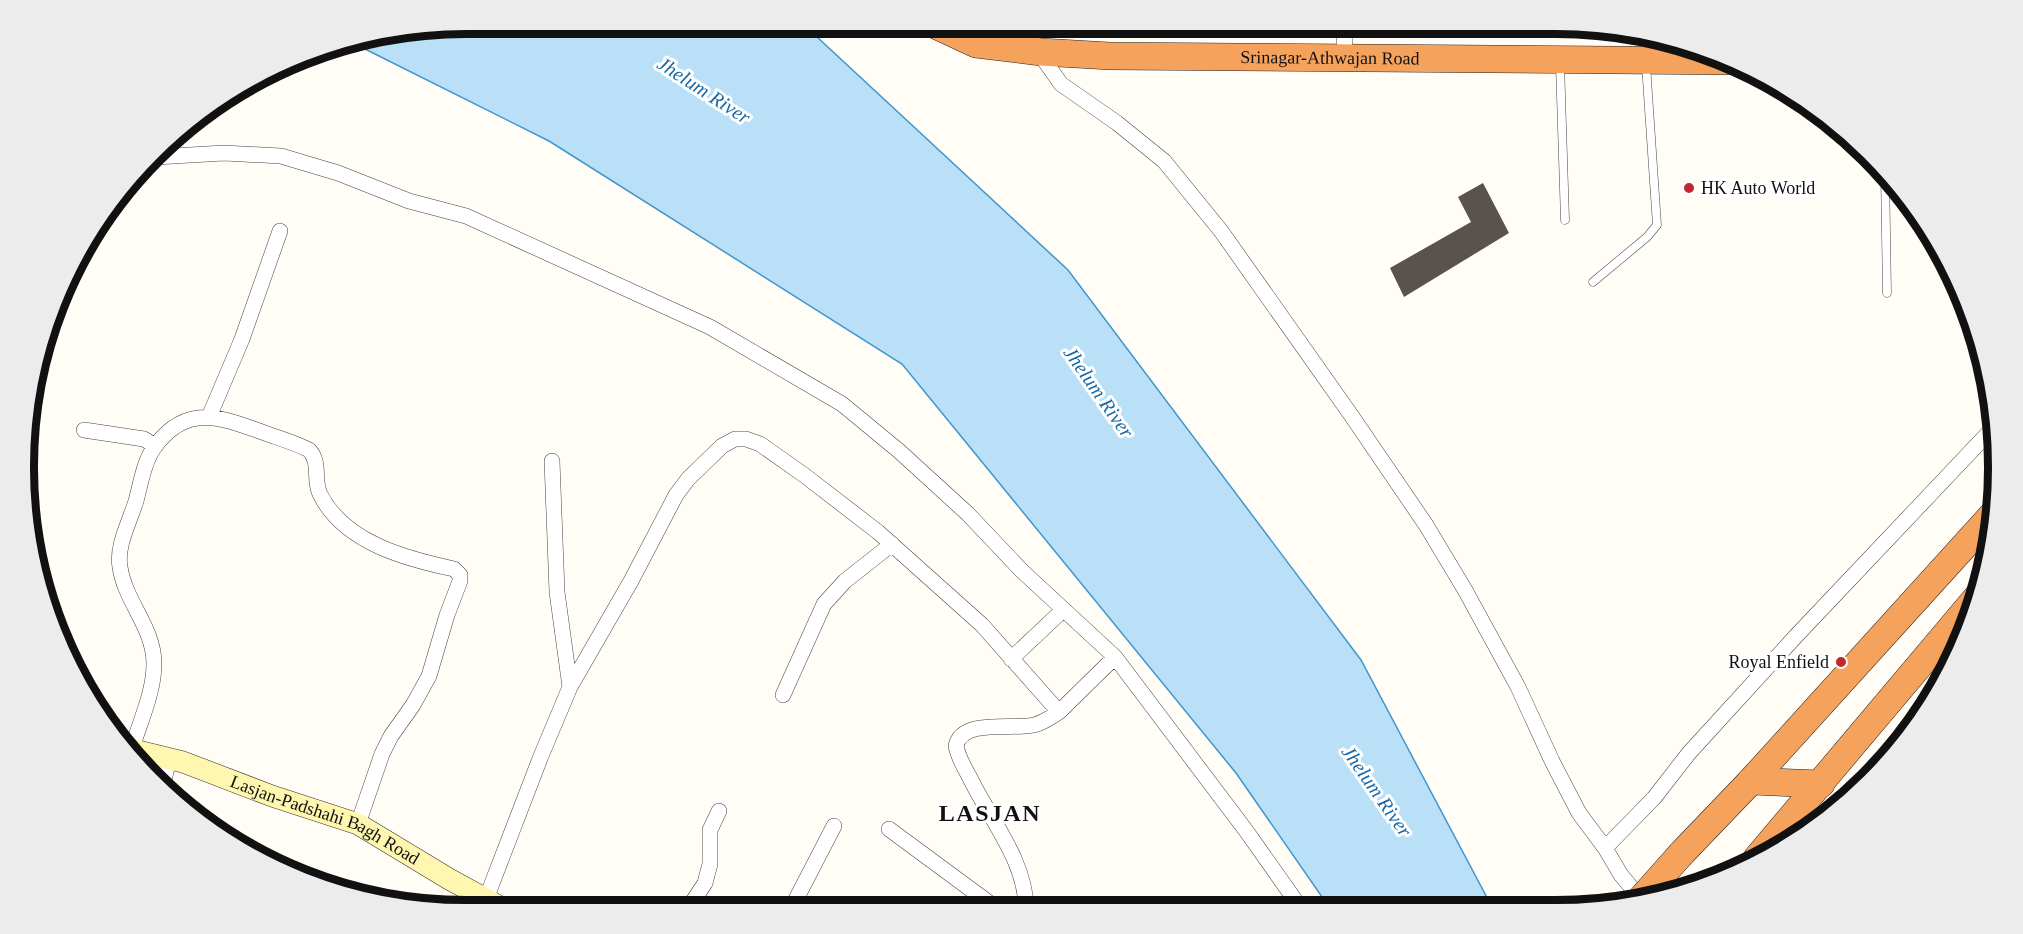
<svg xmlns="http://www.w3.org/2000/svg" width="2023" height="934" viewBox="0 0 2023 934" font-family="Georgia,serif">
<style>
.water{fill:#b9e0f7;stroke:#3f96cf;stroke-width:1.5}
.building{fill:#5a524d}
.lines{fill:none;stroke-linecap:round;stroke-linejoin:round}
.lane-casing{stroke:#444;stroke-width:9}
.street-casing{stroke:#444;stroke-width:16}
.secondary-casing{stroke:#333;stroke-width:22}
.highway-casing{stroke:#222;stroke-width:28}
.lane{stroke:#fff;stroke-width:8}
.street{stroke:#fff;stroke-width:15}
.secondary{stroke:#fff6b0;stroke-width:21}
.highway{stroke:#f5a25d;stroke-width:27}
.highway-bridge-casing{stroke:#222;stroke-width:28;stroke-linecap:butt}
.highway-bridge{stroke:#f5a25d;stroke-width:27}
.poi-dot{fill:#c4262e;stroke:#fff;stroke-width:2}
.labels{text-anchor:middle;stroke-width:6;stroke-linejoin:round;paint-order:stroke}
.street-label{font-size:18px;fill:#111;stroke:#fff}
.poi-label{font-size:18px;fill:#111;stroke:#fff;text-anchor:start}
.water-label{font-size:20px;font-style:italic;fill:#1768a6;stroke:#fff}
.district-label{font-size:24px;font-weight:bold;letter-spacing:1.5px;fill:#111;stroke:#fff}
.rim{fill:none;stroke:#111;stroke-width:8}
</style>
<rect width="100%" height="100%" fill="#fffdf5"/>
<!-- water -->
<path class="water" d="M467,24H803L1068,270L1361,660L1492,907H1329L1236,773L902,364L549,141L353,43Z"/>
<!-- building -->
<path class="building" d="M1483,183L1509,233L1404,297L1390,268L1471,222L1458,197Z"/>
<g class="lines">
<defs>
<path id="lane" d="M1560,64L1565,220
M1885,173L1887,293
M1593,282L1647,237L1657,225L1646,65"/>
<path id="street" d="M1344,24L1345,59
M976,44L988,24
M1041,52L1044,60L1061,84L1117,123L1164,161L1221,231L1351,415L1426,525L1465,590L1518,687L1552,761L1579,813L1605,848L1654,798L1689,753L1796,636L1995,426
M156,157L224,153L281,156L338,173L409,201L466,216L710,327L842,404L899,451L968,514L1022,571L1115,657L1247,832L1300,907
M209,417L242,339L280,231
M84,430L144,439L155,446
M1011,659L1063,610
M570,687L631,581L676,495L688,479L722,446L735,439H746L760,444L804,475L878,532L982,625L1059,712C1051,717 1043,723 1034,725C1013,730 962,718 956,746C958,757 964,767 969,776C989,818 1026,861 1026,908
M783,695L824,604L845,581L892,544
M1059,712L1115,657
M132,748C140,722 154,692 154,664C154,627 125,602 120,567C116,546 130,521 136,501C141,483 144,460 156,445C187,404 221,417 262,432C278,438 294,442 309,450C321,462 313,480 320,494C344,543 407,559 454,569L460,575V581L447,615L429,676L413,705L391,736L382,754L358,824
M163,785L169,758
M889,829L996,908
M1605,848L1621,875L1641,899
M486,899L541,756L570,687L557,592L552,461
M688,909L705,883L710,864V830L719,811
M791,909L834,826"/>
<g id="secondary">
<path id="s1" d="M134,750L183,762L272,796L358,824L449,879L506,910"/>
</g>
<g id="highway">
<path id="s2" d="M933,24L976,44L1041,52L1110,56L1732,61"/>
<path d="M1751,781L1821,784"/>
<path d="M1681,854L1751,781L1995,512"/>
<path d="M1757,858L1978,596"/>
</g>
</defs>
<!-- lane casing -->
<use href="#lane" class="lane-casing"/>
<!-- street casing -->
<use href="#street" class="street-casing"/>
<!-- secondary casing -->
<use href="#secondary" class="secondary-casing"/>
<!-- highway casing -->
<use href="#highway" class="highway-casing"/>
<!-- lane -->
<use href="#lane" class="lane"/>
<!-- street -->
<use href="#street" class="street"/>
<!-- secondary -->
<use href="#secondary" class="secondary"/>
<!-- highway -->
<use href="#highway" class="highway"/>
<defs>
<path id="highway-bridge" d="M1641,899L1681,854"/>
</defs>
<!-- highway-bridge casing -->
<use href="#highway-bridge" class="highway-bridge-casing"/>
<!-- highway-bridge -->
<use href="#highway-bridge" class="highway-bridge"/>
</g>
<!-- markers -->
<g class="poi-dot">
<circle cx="1689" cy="188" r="6"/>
<circle cx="1841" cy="662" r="6"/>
</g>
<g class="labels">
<!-- street labels -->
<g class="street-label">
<text dy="6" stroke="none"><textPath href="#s2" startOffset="402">Srinagar-Athwajan Road</textPath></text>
<text dy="6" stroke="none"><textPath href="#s1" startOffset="204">Lasjan-Padshahi Bagh Road</textPath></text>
</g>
<!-- poi labels -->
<g class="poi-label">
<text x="1701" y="194">HK Auto World</text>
<text x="1829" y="668" text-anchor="end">Royal Enfield</text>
</g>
<!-- water labels -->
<g class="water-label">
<text transform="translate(704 90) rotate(33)" y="7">Jhelum River</text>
<text transform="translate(1099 392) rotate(55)" y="7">Jhelum River</text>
<text transform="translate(1377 791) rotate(55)" y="7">Jhelum River</text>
</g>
<!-- district labels -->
<g class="district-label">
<text x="990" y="821">LASJAN</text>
</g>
</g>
<!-- crop -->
<path d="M0 0H2023V934H0ZM466 34H1556A432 432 0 0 1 1988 466V468A432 432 0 0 1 1556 900H466A432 432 0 0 1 34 468V466A432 432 0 0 1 466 34Z" fill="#ececec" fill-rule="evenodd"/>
<path class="rim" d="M466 34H1556A432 432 0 0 1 1988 466V468A432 432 0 0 1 1556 900H466A432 432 0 0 1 34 468V466A432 432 0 0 1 466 34Z"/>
</svg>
